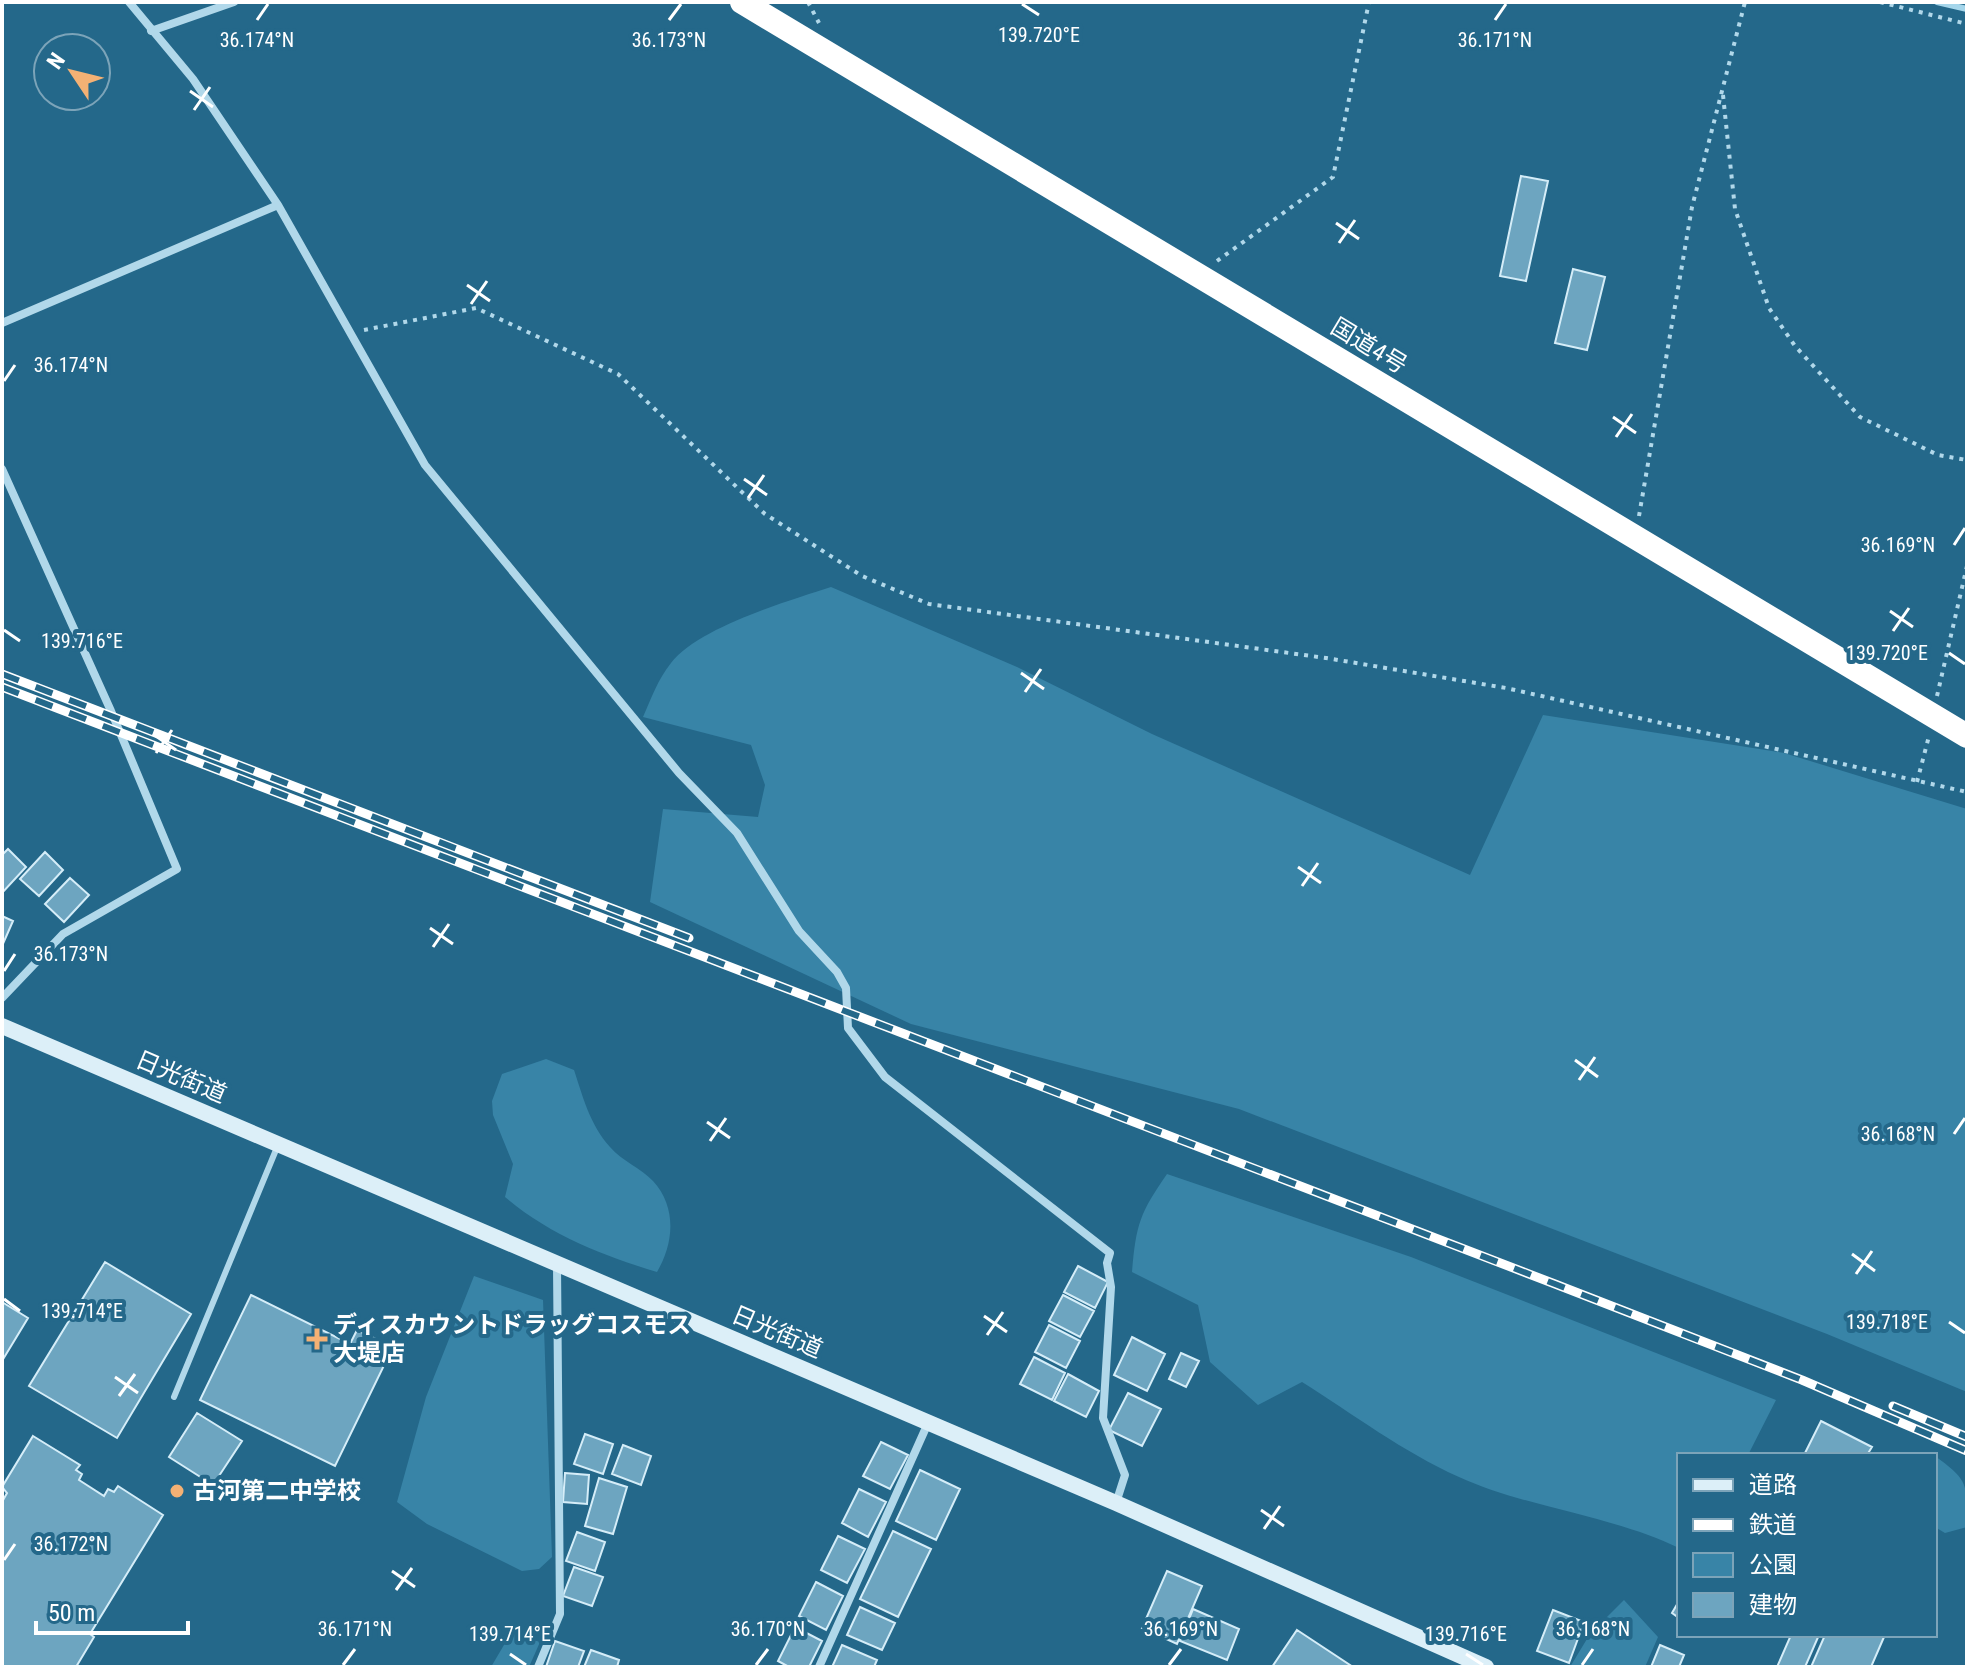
<svg xmlns="http://www.w3.org/2000/svg" width="1969" height="1669" viewBox="0 0 1969 1669" font-family="'Roboto Condensed','Noto Sans JP',sans-serif">
<style>
.green{fill:#3884a7}
.lines{fill:none;stroke-linecap:round;stroke-linejoin:round}
.stream{stroke:#a5d6eb;stroke-width:6}
.building{fill:#6da5c0;stroke:#d5edf8;stroke-width:2}
.path{stroke:#b1d8ea;stroke-width:4;stroke-dasharray:4 6;stroke-linecap:butt}
.lane{stroke:#b1d8ea;stroke-width:6}
.street{stroke:#b1d8ea;stroke-width:8}
.secondary{stroke:#dceff8;stroke-width:16}
.highway{stroke:#fff;stroke-width:24}
.rail-casing{stroke:#fff;stroke-width:9}
.rail{stroke:#24688a;stroke-width:6;stroke-dasharray:18;stroke-linecap:butt}
.ticks{fill:none;stroke:#fff;stroke-width:3}
.poi-dot{fill:#f4b174;stroke:#24688a;stroke-width:3}
.labels{text-anchor:middle;stroke-width:8;stroke-linejoin:round;paint-order:stroke}
.street-label{font-size:24px;fill:#fff;stroke:#24688a}
.poi-label{font-size:24px;font-weight:bold;fill:#fff;stroke:#24688a;text-anchor:start}
.ticks-label{font-size:20px;text-anchor:middle;fill:#fff;stroke:#24688a;stroke-width:8;stroke-linejoin:round;paint-order:stroke}
</style>
<rect width="100%" height="100%" fill="#24688a"/>
<!-- green -->
<path class="green" d="M831,587L1017,667L1152,734L1470,875L1543,715L1784,753L1967,809V1392L1827,1334L1239,1109L911,1024L650,902L663,809L758,817L765,785L751,745L643,717C651,699 658,679 671,663C699,627 788,601 831,587Z
M546,1059L574,1070C583,1097 590,1125 610,1147C622,1161 641,1168 653,1181C677,1207 674,1243 657,1272C603,1256 548,1234 505,1197L513,1164L493,1115L492,1101L502,1074Z
M1167,1174L1411,1257L1776,1400L1748,1455H1679V1548C1611,1515 1527,1508 1459,1477C1403,1452 1353,1414 1302,1382L1258,1405L1210,1362L1198,1305L1132,1272C1136,1224 1140,1213 1167,1174Z
M474,1276L543,1300L552,1557L539,1569L522,1571L427,1524L397,1502L426,1397Z
M1935,1456C1969,1481 1967,1483 1967,1527L1945,1533L1935,1527Z
M1624,1600L1658,1637L1645,1667H1570L1590,1634Z
M511,1633L540,1642L529,1667H491Z"/>
<g class="lines">
<!-- stream -->
<path class="stream" d="M1937,2L1967,9"/>
</g>
<!-- building -->
<path class="building" d="M1521,176L1548,181L1526,281L1500,276Z
M1573,269L1605,277L1587,350L1555,343Z
M8,849L26,867L2,893V855Z
M45,852L63,870L39,896L20,879Z
M70,878L89,895L64,922L45,904Z
M2,916L13,921L2,946Z
M105,1262L191,1314L117,1438L29,1386Z
M1078,1266L1108,1282L1095,1308L1064,1292Z
M251,1295L350,1344L357,1330L393,1347L335,1466L200,1400Z
M1063,1295L1094,1311L1080,1337L1049,1321Z
M2,1302L28,1318L2,1361Z
M1049,1325L1080,1341L1066,1368L1035,1352Z
M1132,1337L1165,1354L1147,1391L1114,1375Z
M1181,1353L1199,1361L1186,1387L1169,1379Z
M1034,1357L1065,1373L1052,1400L1020,1384Z
M1068,1374L1099,1391L1086,1417L1054,1401Z
M1128,1393L1161,1409L1142,1446L1109,1430Z
M197,1413L242,1441L213,1485L169,1457Z
M1821,1421L1872,1447L1867,1455H1804Z
M585,1434L613,1444L603,1474L574,1464Z
M33,1436L80,1465L76,1470L82,1474L79,1480L104,1496L108,1489L114,1492L118,1486L163,1515L90,1634L94,1637L76,1667H2V1502L7,1493L2,1487Z
M881,1442L908,1455L890,1489L863,1476Z
M623,1445L651,1456L641,1485L612,1474Z
M920,1470L960,1489L936,1540L896,1521Z
M565,1473L589,1475L587,1504L563,1502Z
M599,1478L627,1487L613,1534L585,1526Z
M859,1489L886,1502L868,1537L842,1523Z
M893,1531L931,1549L898,1617L860,1599Z
M577,1532L605,1542L595,1571L566,1561Z
M838,1536L865,1549L847,1583L821,1570Z
M574,1567L603,1577L592,1606L563,1596Z
M1167,1571L1202,1586L1177,1644L1142,1628Z
M816,1582L843,1596L826,1630L799,1616Z
M1679,1601V1618L1672,1613Z
M860,1607L895,1623L882,1650L847,1635Z
M1193,1609L1239,1629L1227,1660L1180,1641Z
M1553,1610L1584,1622L1569,1663L1537,1651Z
M795,1627L822,1641L809,1667H789L778,1661Z
M1297,1630L1353,1667H1272Z
M1791,1635H1819L1805,1667H1777Z
M1825,1635H1878L1884,1637L1871,1667H1811Z
M555,1641L584,1651L578,1667H546Z
M842,1645L877,1660L874,1667H832Z
M1660,1645L1684,1655L1679,1667H1651Z
M591,1650L619,1660L617,1667H584Z"/>
<g class="lines">
<!-- path -->
<path class="path" d="M808,2L819,23
M1880,2L1967,24
M1723,95L1735,209L1769,308L1795,346L1860,417L1938,455L1967,460
M1217,261L1333,177L1369,2
M364,330L476,308L618,374L765,514L862,576L929,604L1326,658L1506,688L1967,792
M1639,516L1692,207L1745,2
M1937,696L1967,566
M1917,782L1929,736"/>
<!-- lane -->
<path class="lane" d="M174,1397L278,1145"/>
<!-- street -->
<path class="street" d="M129,2L193,79L278,205L425,465L679,773L737,833L799,931L837,972L846,988L848,1028L885,1077L1110,1253L1107,1263L1111,1287L1103,1418L1125,1475L1116,1503
M151,31L234,2
M2,323L278,205
M2,469L111,711L177,869L63,934L2,998
M538,1667L560,1614L557,1265
M819,1667L928,1423"/>
<!-- secondary -->
<path class="secondary" d="M2,1026L1116,1503L1486,1667"/>
<!-- highway -->
<path class="highway" d="M742,2L1967,736"/>
<defs>
<path id="rail" d="M2,674L689,938
M2,687L1555,1284L1802,1380L1967,1451
M1893,1406L1967,1437"/>
</defs>
<!-- rail casing -->
<use href="#rail" class="rail-casing"/>
<!-- rail -->
<use href="#rail" class="rail"/>
</g>
<!-- ticks -->
<path class="ticks" d="M1022,4L1039,15M257,20L268,4M669,20L681,4M1495,20L1506,4M190,91L213,107M194,110L210,87M1336,223L1359,239M1339,243L1355,220M467,285L490,301M471,304L487,281M4,381L15,365M1613,417L1636,433M1616,437L1632,414M744,479L767,495M748,498L764,475M1954,545L1965,528M1890,611L1913,627M4,630L20,641M1893,631L1909,608M1949,653L1965,664M1021,673L1044,689M1025,692L1041,669M153,734L176,750M156,753L172,730M1298,867L1321,883M1302,886L1318,863M430,928L453,944M433,947L449,924M4,971L15,954M1575,1060L1598,1077M1579,1080L1595,1057M707,1122L730,1138M1954,1134L1965,1118M710,1141L726,1118M1852,1254L1875,1271M1856,1274L1872,1251M4,1299L20,1311M984,1316L1007,1332M1949,1322L1965,1333M987,1335L1003,1312M115,1377L138,1393M119,1396L135,1374M1261,1510L1284,1526M1264,1529L1280,1506M4,1560L15,1544M392,1571L415,1587M396,1590L412,1568M510,1654L526,1665M1466,1654L1483,1665M343,1665L355,1649M756,1665L768,1649M1169,1665L1181,1649M1582,1665L1593,1649"/>
<!-- markers -->
<g class="poi-dot">
<path d="M313 1327h8v8h8v8h-8v8h-8v-8h-8v-8h8z"/>
<circle cx="177" cy="1491" r="8"/>
</g>
<g class="labels">
<!-- street labels -->
<g class="street-label">
<text transform="translate(1369 346) rotate(31)" y="8">国道4号</text>
<text transform="translate(181 1077) rotate(23)" y="8">日光街道</text>
<text transform="translate(777 1332) rotate(23)" y="8">日光街道</text>
</g>
<!-- poi labels -->
<g class="poi-label">
<text x="333" y="1333">ディスカウントドラッグコスモス<tspan x="333" dy="28">大堤店</tspan></text>
<text x="193" y="1499">古河第二中学校</text>
</g>
</g>
<g class="ticks-label">
<text x="1039" y="42">139.720°E</text>
<text x="257" y="47">36.174°N</text>
<text x="669" y="47">36.173°N</text>
<text x="1495" y="47">36.171°N</text>
<text x="71" y="372">36.174°N</text>
<text x="1898" y="552">36.169°N</text>
<text x="82" y="648">139.716°E</text>
<text x="1887" y="660">139.720°E</text>
<text x="71" y="961">36.173°N</text>
<text x="1898" y="1141">36.168°N</text>
<text x="82" y="1318">139.714°E</text>
<text x="1887" y="1329">139.718°E</text>
<text x="71" y="1551">36.172°N</text>
<text x="355" y="1636">36.171°N</text>
<text x="768" y="1636">36.170°N</text>
<text x="1181" y="1636">36.169°N</text>
<text x="1593" y="1636">36.168°N</text>
<text x="510" y="1641">139.714°E</text>
<text x="1466" y="1641">139.716°E</text>
</g>
<!-- border -->
<rect width="1969" height="1669" fill="none" stroke="#ffffff" stroke-width="8"/>
<!-- legend -->
<rect x="1677" y="1453" width="260" height="184" fill="#24688a" stroke="#7ca4b9" stroke-width="2"/>
<rect x="1693" y="1479" width="40" height="12" fill="#dceff8" stroke="#7ca4b9" stroke-width="2"/>
<text x="1749" y="1493" font-size="24" fill="#ffffff">道路</text>
<rect x="1693" y="1519" width="40" height="12" fill="#ffffff" stroke="#7ca4b9" stroke-width="2"/>
<text x="1749" y="1533" font-size="24" fill="#ffffff">鉄道</text>
<rect x="1693" y="1553" width="40" height="24" fill="#3884a7" stroke="#7ca4b9" stroke-width="2"/>
<text x="1749" y="1573" font-size="24" fill="#ffffff">公園</text>
<rect x="1693" y="1593" width="40" height="24" fill="#6da5c0" stroke="#7ca4b9" stroke-width="2"/>
<text x="1749" y="1613" font-size="24" fill="#ffffff">建物</text>
<!-- north arrow -->
<g transform="translate(72 72) rotate(305)"><circle r="38" fill="#24688a" stroke="#7ca4b9" stroke-width="2"/>
<path d="M0-6L14 30L0 20L-14 30Z" fill="#f4b174"/>
<text y="-12" font-size="22" font-weight="bold" text-anchor="middle" fill="#ffffff">N</text>
</g>
<!-- scale -->
<path d="M36 1621v12h152v-12" fill="none" stroke="#ffffff" stroke-width="4"/>
<text x="48" y="1621" font-size="24" fill="#ffffff" stroke="#24688a" stroke-width="6" paint-order="stroke">50 m</text>
</svg>
